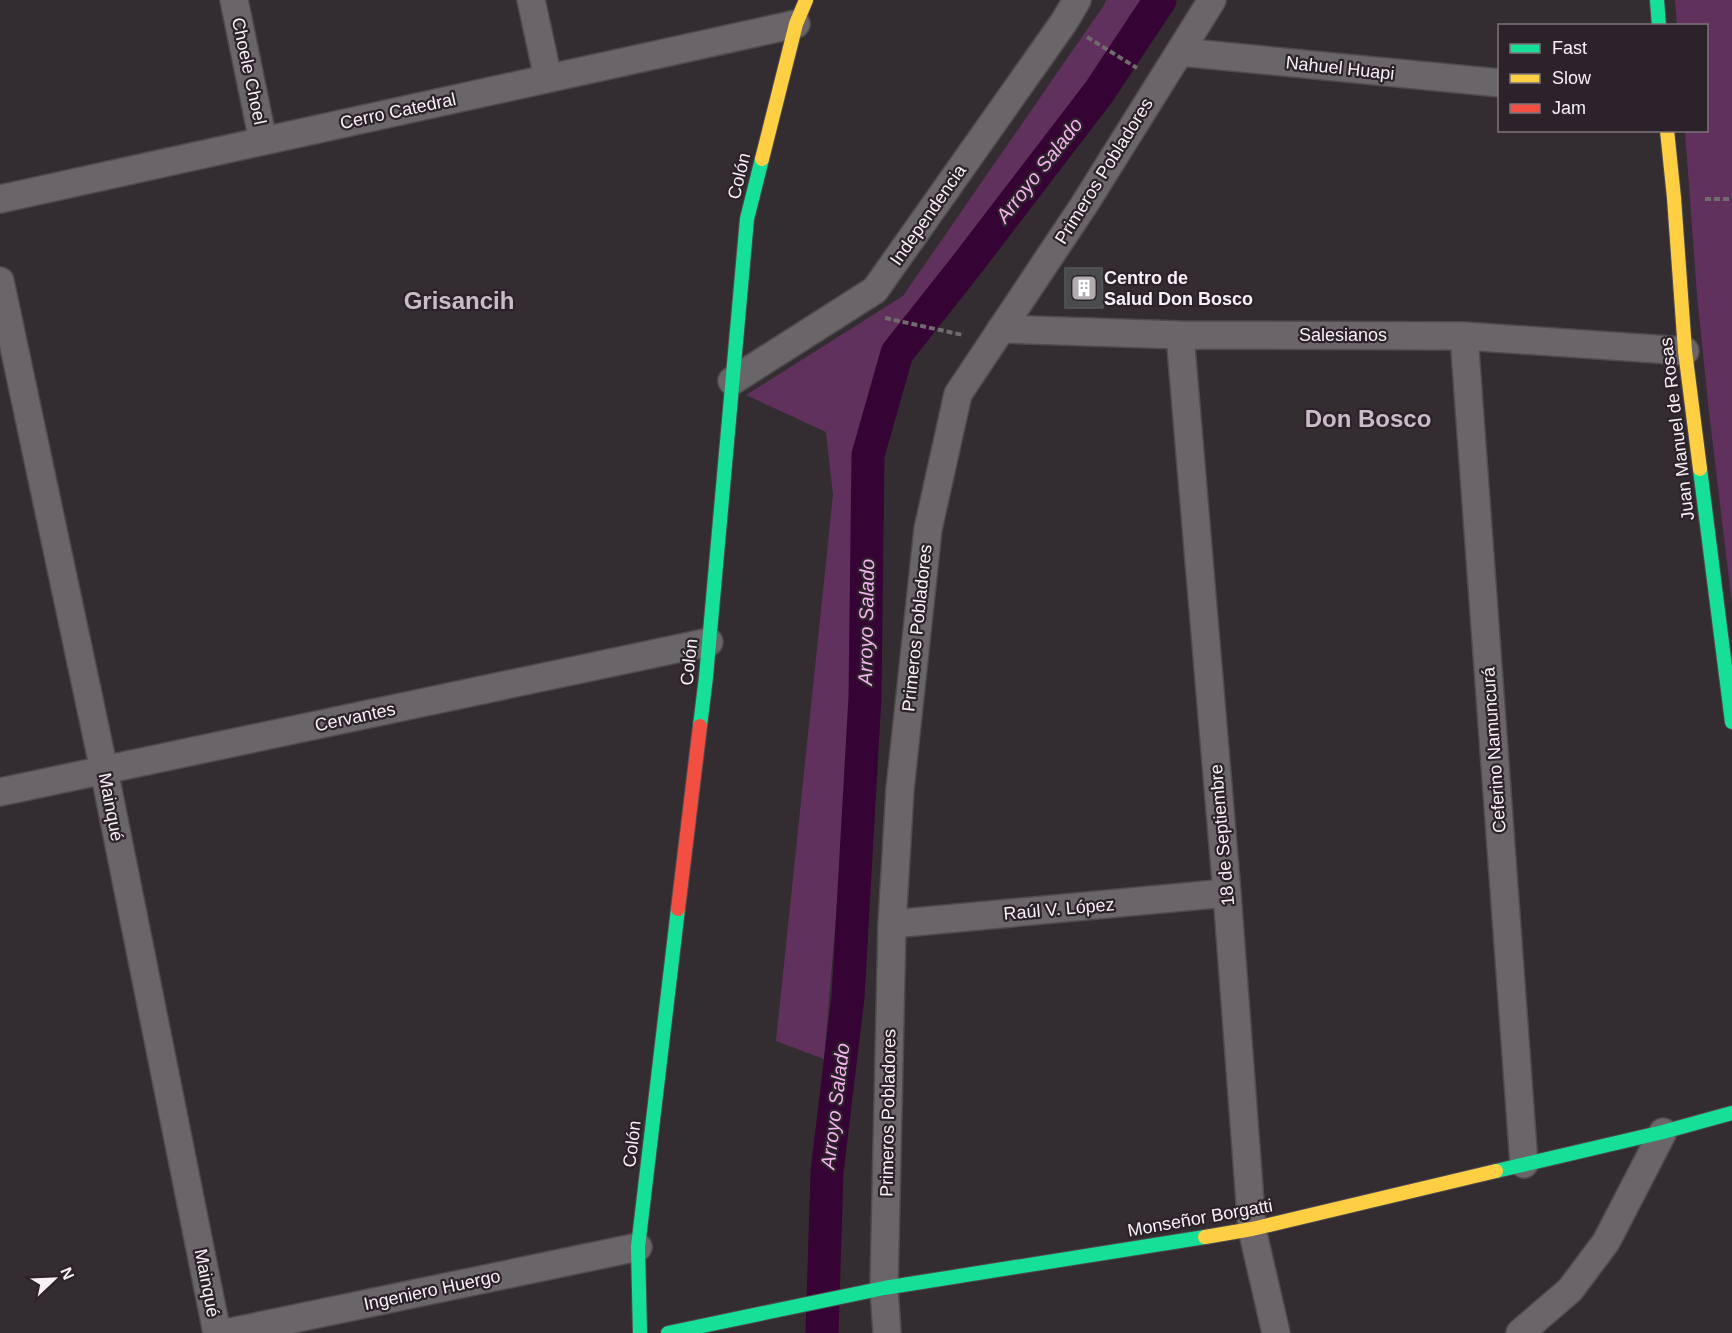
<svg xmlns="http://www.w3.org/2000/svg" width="1732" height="1333" viewBox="0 0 1732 1333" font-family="Helvetica,sans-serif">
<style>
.green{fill:#61315d}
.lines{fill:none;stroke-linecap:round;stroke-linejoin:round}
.canal{stroke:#360434;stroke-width:33}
.building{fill:#4a4b4e;stroke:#56575a;stroke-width:1.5}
.street-casing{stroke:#4f4a4f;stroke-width:30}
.fast-casing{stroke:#4f4a4f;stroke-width:16}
.slow-casing{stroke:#4f4a4f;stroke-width:16}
.jam-casing{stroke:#4f4a4f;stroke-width:16}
.path{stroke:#6f6b6e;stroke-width:4;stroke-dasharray:6 3;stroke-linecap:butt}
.street{stroke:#6a6569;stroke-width:27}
.fast{stroke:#16e098;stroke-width:14}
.slow{stroke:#ffcf43;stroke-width:14}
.jam{stroke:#f24e42;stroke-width:14}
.labels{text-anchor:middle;stroke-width:4.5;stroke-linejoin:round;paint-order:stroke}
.street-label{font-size:18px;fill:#f7f0f6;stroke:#2b222a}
.poi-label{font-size:18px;font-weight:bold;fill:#f7f0f6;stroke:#2b222a;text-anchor:start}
.water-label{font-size:20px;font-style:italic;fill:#f7b2f0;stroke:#2b222a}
.district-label{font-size:24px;font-weight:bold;fill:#cabdc8;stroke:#2b222a}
</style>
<rect width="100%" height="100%" fill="#332d32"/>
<!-- green -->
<path class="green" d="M1106,0H1150L1148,6L996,211L890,342L867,407L858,447L855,691L824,1059L776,1041L833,495L826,432L746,395L903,296L1104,5Z
M1675,0H1732V604L1709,412L1697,295L1685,131L1706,130V26L1677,25Z"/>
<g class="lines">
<!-- canal -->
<path class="canal" d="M822,1333L827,1172L848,997L865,697L868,455L897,353L965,267L1099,92L1160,0"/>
</g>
<!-- building -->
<path class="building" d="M1065,268H1102L1103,308H1065Z"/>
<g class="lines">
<defs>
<path id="street" d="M234,0L263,141
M531,0L548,78
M1180,52L1500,83
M0,199L796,24
M0,281L104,770L217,1333
M1001,329L1180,335L1464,336L1685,351
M1180,335L1227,893L1252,1229L1276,1333
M1464,336L1524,1164
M732,381L875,290L1064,22L1077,0
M0,792L709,642
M892,924L1227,893
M226,1333L638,1247
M887,1333L884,1288L892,924L900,789L928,529L958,394L1084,205L1212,0
M1520,1333L1570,1290L1606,1242L1663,1132"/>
<path id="fast" d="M1657,0L1659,26
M1700,469L1732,722
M700,726L706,677L747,219L762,159
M1496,1171L1663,1132L1732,1113
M640,1333L638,1247L678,909
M668,1333L884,1288L1205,1237"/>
<path id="slow" d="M1667,130L1674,198L1685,351L1700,469
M762,159L796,24L806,0
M1205,1237L1252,1229L1496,1171"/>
<path id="jam" d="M678,909L700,726"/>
</defs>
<!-- street casing -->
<use href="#street" class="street-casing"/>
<!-- fast casing -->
<use href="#fast" class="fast-casing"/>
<!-- slow casing -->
<use href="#slow" class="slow-casing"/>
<!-- jam casing -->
<use href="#jam" class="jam-casing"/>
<!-- path -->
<path class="path" d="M1087,37L1137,68
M1705,199H1732
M885,318L963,335"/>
<!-- street -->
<use href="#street" class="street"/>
<!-- fast -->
<use href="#fast" class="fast"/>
<!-- slow -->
<use href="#slow" class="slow"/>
<!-- jam -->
<use href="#jam" class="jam"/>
</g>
<!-- icons -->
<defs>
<symbol id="building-square" viewBox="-11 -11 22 22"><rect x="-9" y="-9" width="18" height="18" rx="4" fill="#b2acb1" stroke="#2b222a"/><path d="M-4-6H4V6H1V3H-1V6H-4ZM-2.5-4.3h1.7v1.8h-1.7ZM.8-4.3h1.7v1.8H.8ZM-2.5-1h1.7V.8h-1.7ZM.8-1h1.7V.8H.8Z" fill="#fff"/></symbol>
</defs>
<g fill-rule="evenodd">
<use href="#building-square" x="1069" y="273" width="30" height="30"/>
</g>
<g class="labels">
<!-- street labels -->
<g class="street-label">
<text transform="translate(1340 68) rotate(6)" y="6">Nahuel Huapi</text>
<text transform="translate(249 71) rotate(78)" y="6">Choele Choel</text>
<text transform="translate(398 111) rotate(-12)" y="6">Cerro Catedral</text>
<text transform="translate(1104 171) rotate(-58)" y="6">Primeros Pobladores</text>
<text transform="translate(739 176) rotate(-76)" y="6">Colón</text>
<text transform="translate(928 215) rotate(-55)" y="6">Independencia</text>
<text x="1343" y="341">Salesianos</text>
<text transform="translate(1677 429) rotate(-97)" y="6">Juan Manuel de Rosas</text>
<text transform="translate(917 628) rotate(-84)" y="6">Primeros Pobladores</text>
<text transform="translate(689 662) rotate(-84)" y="6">Colón</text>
<text transform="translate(355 717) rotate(-12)" y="6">Cervantes</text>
<text transform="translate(1494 750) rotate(-94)" y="6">Ceferino Namuncurá</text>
<text transform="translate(111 807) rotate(79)" y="6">Mainqué</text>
<text transform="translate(1222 835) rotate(-95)" y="6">18 de Septiembre</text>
<text transform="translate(1059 909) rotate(-5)" y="6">Raúl V. López</text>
<text transform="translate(888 1113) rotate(-89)" y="6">Primeros Pobladores</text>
<text transform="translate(632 1144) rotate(-83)" y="6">Colón</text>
<text transform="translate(1200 1218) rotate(-10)" y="6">Monseñor Borgatti</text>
<text transform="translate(207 1283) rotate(79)" y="6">Mainqué</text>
<text transform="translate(432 1290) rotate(-12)" y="6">Ingeniero Huergo</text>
</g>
<!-- poi labels -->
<g class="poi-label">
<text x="1104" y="284">Centro de<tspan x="1104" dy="21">Salud Don Bosco</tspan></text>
</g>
<!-- water labels -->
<g class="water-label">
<text transform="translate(1039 170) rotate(-52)" y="7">Arroyo Salado</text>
<text transform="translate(866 622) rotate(-89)" y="7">Arroyo Salado</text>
<text transform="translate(835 1106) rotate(-83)" y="7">Arroyo Salado</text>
</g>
<!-- district labels -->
<g class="district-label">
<text x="459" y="309">Grisancih</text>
<text x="1368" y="427">Don Bosco</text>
</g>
</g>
<!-- legend -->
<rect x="1498" y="24" width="210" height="108" fill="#2b222a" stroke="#7d747c" stroke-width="1.5"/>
<rect x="1510" y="44" width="30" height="9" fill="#16e098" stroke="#7d747c" stroke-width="1.5"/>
<text x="1552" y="54" font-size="18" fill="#f7f0f6">Fast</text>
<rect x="1510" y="74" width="30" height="9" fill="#ffcf43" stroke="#7d747c" stroke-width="1.5"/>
<text x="1552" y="84" font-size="18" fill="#f7f0f6">Slow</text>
<rect x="1510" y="104" width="30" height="9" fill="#f24e42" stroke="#7d747c" stroke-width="1.5"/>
<text x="1552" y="114" font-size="18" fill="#f7f0f6">Jam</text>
<!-- north arrow -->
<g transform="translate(54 1279) rotate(67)" stroke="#2b222a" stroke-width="4.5" paint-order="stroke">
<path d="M0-4.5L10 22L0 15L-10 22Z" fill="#f7f0f6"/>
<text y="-9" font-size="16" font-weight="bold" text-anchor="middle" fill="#f7f0f6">N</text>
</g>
</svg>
